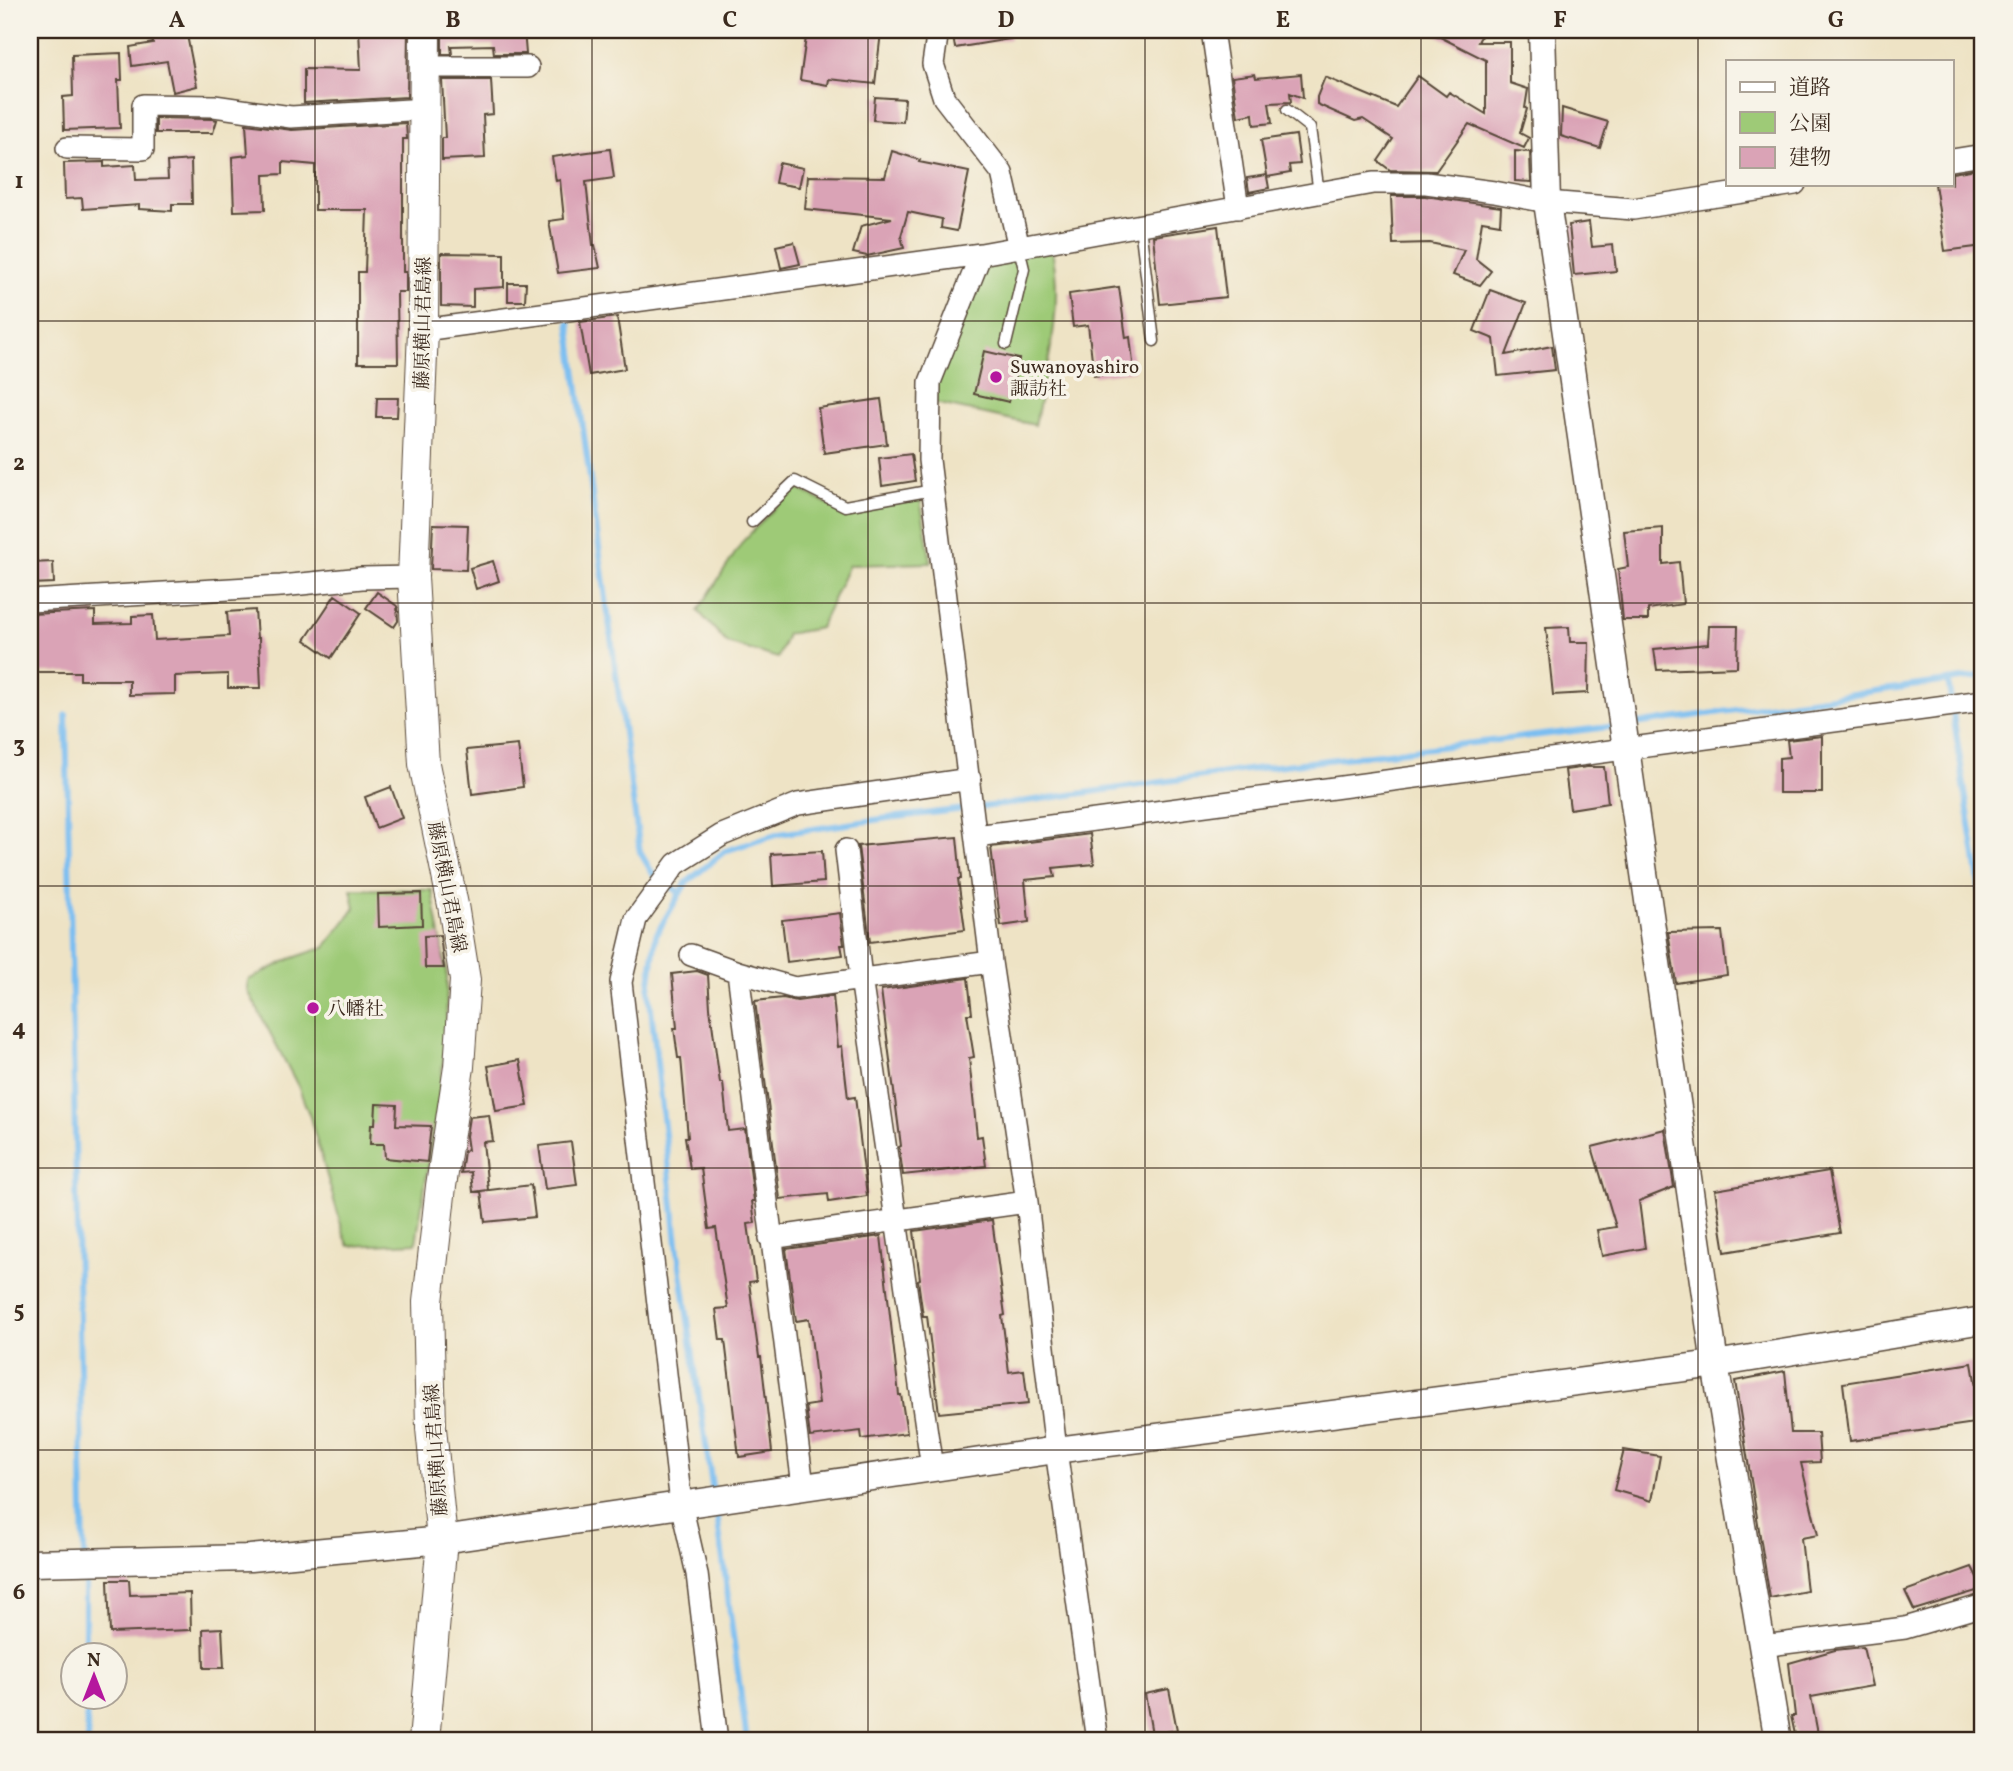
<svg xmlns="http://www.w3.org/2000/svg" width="2013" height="1771" viewBox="0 0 2013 1771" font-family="Vollkorn,'Noto Serif JP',serif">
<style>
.green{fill:#9eca77;stroke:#6c7a4a;stroke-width:2}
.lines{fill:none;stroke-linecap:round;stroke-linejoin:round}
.stream{stroke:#7abef1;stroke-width:6}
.building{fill:#daa3b6}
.service-casing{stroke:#564637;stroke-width:13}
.minor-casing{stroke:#564637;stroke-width:24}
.tertiary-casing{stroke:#564637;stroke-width:29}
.secondary-casing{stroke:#564637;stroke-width:32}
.service{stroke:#fff;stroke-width:10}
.minor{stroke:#fff;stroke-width:21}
.tertiary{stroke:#fff;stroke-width:26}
.secondary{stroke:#fff;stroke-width:30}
.grid{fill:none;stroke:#3b2a1e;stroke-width:2;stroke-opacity:0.55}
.poi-dot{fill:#b5179e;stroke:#f7f3e8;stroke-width:2.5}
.labels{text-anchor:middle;stroke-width:7;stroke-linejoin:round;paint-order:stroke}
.street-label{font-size:19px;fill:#3b2a1e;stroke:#f7f3e8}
.poi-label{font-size:19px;fill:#3b2a1e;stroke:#f7f3e8;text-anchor:start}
.neatline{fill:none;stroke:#3b2a1e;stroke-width:2.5}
.grid-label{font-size:23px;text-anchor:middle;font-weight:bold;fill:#3b2a1e}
</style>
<rect width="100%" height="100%" fill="#f7f3e8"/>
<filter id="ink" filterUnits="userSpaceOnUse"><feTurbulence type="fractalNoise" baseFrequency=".0143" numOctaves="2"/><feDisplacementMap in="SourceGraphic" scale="14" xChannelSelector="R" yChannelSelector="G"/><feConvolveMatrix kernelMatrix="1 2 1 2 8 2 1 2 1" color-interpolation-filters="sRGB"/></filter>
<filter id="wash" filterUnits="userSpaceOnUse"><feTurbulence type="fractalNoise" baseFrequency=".00686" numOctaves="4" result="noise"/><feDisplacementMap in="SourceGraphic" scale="28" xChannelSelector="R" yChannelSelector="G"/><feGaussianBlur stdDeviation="1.57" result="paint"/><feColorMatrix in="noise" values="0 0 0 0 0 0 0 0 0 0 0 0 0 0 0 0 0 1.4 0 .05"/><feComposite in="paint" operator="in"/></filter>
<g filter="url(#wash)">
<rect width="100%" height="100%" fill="#eee3c5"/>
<!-- green -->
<path class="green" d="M1051,246C1065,305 1047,367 1035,425L935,403L936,383L984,256Z
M795,487L845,513L920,498L931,563L849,565L820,628L787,634L778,658L727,643L698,611L743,541Z
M351,889L432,890L447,976L446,1036L439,1097L416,1243L349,1246L344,1235L310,1117L298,1086L248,991V980L290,959L325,947L355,908Z"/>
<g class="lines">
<!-- stream -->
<path class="stream" d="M569,323L640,852L653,874L680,893
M1983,676L1948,681L1983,909
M66,715L84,1556
M1627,725L1948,681
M713,1493L678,1252L649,990L656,935L686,883L725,851L779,834L888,818L999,805L1268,767L1617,726
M716,1507L747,1741
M85,1566V1656
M30,1578L85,1576
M86,1698L88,1741"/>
</g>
<g id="blocks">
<!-- building -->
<path class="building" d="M152,30H186L197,86L173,92L167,61L132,66L130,47L153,43Z
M359,30H408L407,97L304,103V69L361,70Z
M442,30H524L526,54H494L493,45L451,46L452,54H442Z
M807,30L881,32L875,84L829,79L828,85L800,80Z
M952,30H1009L1010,39L955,48Z
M1426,30H1484L1478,42H1510V83L1528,89L1525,108L1527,109L1520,133L1529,138L1524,148L1469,124L1436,171L1390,170L1378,161L1393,139L1363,119L1355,121L1317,104V97L1325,77L1396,107L1418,76L1446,96L1449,92L1486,114V60Z
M121,53L122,80H118L120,128L64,130L63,97L73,96L72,55Z
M1255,74L1256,78L1301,74L1303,98L1290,93L1291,102L1269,103L1272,123L1254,125L1253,114L1238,117L1232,77Z
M442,80H491L493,114L483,115L485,158L442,160V138H445Z
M875,97L905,99L903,122L873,120Z
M1562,108L1608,122L1600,148L1561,136Z
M156,118L213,119L217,120L213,133H156Z
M406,123L407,139H403V272H406V292H397L398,363H358V272H365L367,210H315V165L283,162V174L264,175L265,210L234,211L232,157L248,155L246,124L292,130Z
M1296,135L1300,164L1289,165L1290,173L1267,177L1269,188L1249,192L1247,178L1267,175L1261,140Z
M610,149L614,178L586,182L593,245H595L600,268L558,273L549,221L564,219L560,180L556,181L552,157Z
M892,151L920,160L919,162L969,172L957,231L941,228L942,219L908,212L901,236L904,248L867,256L853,253L861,226L892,218L805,209L808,176L885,177Z
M1515,151L1530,152L1531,182L1515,181Z
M191,160L192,204H172V211L139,209V205L83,209L82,198L65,199L64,163L104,162V167L135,165L136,180L168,179L167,162Z
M779,163L803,168L799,187L775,183Z
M1983,168V246L1945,251L1935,184H1952V173Z
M1391,196H1425L1501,207L1500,224L1482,221L1476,259L1491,271L1480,285L1453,275L1464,250L1430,243L1393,244Z
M1589,222L1592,247L1613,245L1616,271L1574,275L1569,225Z
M1218,226L1226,297L1160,304L1153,236Z
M794,242L800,264L781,268L776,246Z
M441,253L504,254V287L473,289V307L441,306Z
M508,283H526L525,301H508Z
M1119,287L1126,338L1130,337L1134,371L1094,376L1088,325L1073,327L1069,294Z
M1490,290L1526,303L1506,355L1552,346L1555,370L1498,376L1494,339L1474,331Z
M617,317L625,369L589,375L580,322Z
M984,351L1019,359L1009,402L974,394Z
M377,398H398L397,417H376Z
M881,399L887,444L824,453L818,408Z
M911,454L915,481L882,486L879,458Z
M433,524L468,525L466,570L431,569Z
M1663,528V564L1679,562L1683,604L1648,609V620H1623L1618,569L1628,567L1624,531Z
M493,561L499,581L476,589L470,568Z
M53,562L54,583L30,584V563Z
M377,592L397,606L398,621L394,627L366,608Z
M335,595L361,613L331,658L305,640Z
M255,610L257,638H259L261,688H228V674L175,676V694L129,695V680H80V672H30V614L95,611V624L132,623V616L153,615L155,640L229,636L227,612Z
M1709,626H1738L1737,667L1657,670L1654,649L1708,644Z
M1569,627L1570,642H1589L1588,693L1553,695L1546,628Z
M1822,736V793H1779V758L1789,757L1787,740Z
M518,745L523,787L472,794L467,750Z
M1587,767H1604L1608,803L1570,809L1565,770Z
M391,787L402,818L376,828L365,797Z
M1090,834L1094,864L1053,868L1055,877L1025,880L1029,922L1001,926L991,847Z
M957,837L961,879H958L965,930L870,942L858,846Z
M822,851L824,882L773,886L771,854Z
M421,893L422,925L379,927L378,894Z
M840,913L844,945H841L843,955L787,962L782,920Z
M1722,931L1727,975L1676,983L1668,932Z
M440,935L444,968H425L424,936Z
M697,971L708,975L710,1008L720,1083H723L728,1131L745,1129L754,1201H752L755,1223L748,1224L756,1281L749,1282L759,1357H761L772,1452L739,1457L725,1340H720L716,1309L728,1308L716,1228L709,1229L701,1168L690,1169L685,1137H688L681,1058H678L674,1028H677L672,974Z
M968,978L972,1014H967L974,1057L969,1058L977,1137L982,1136L986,1166L903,1175L899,1147L901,1146L881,990Z
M833,996L838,1047L842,1046L848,1098L855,1097L867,1196L829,1202L828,1194L780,1199L755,1001L783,998L797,1001Z
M520,1060L528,1106L496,1111L488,1066Z
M376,1104L397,1105L396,1125L431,1126L427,1162L385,1158L384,1144H370L371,1124H375Z
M489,1115L493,1141L483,1142L488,1190L473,1192L471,1172L461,1173L464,1151L468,1150L466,1136L469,1117Z
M1665,1129L1674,1187L1639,1201L1645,1248L1602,1256L1597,1230L1616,1227L1592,1147Z
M571,1142L577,1185L545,1189L539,1146Z
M1829,1171L1840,1233L1725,1252L1715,1190Z
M531,1185L535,1217L485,1222L481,1191Z
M992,1220L1005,1315L1002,1316L1009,1372L1024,1370L1028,1404L939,1413L927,1316H923L918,1280L920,1279L914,1231Z
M881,1236L899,1395H901L907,1433L862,1439L861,1431L810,1437L806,1406L819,1404L809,1319L796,1321L786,1249Z
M1972,1363L1982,1422L1850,1441L1843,1383Z
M1785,1371L1791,1433H1818L1820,1462L1801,1463L1818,1535L1801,1538L1807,1591L1770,1598L1735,1381Z
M1624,1450L1660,1456L1652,1501L1614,1490Z
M1972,1567L1983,1589L1914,1610L1905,1591Z
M108,1580H129L130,1595L190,1593L191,1630L110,1633Z
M222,1628L224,1668H204L203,1629Z
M1863,1647L1872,1686L1811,1697L1818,1734L1796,1739L1791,1716H1795L1789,1663L1835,1650Z
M1169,1689L1177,1730L1152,1734L1145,1694Z"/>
</g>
</g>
<g filter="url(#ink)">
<use href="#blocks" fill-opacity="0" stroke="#564637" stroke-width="2"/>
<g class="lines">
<defs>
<path id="service" d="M1287,110L1310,128L1319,193
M1140,226L1154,341
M1006,344L1024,269L1019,248
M752,522L795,481L845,506L933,490"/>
<path id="minor" d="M938,30L933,64L944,98L1002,173L1019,248
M1212,30L1238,208
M426,67H528
M67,148L143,149V105L214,106L291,117L426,109
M1952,160L1983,155
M981,254L930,382L929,460L991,962L1027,1202L1056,1450L1097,1741
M423,330L981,254L1373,183H1426L1494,192L1547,202L1633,209L1795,184
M30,601L281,586L362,578L413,577
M976,836L1983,701
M846,850L861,978L932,1468
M691,955L738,972
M770,1238L1027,1202
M803,1486L738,972L795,988L991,962
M1762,1646L1905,1628L1980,1606
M717,1741L697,1574L681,1504L621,982L636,919L676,864L722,835L798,804L970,779"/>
<path id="tertiary" d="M1542,30L1547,202L1715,1364L1778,1741
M30,1563L250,1558L442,1540L1056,1450L1715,1364L1983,1320"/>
<path id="secondary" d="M424,1741L442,1540L431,1428L428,1302L441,1186L459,1067L465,980L453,905L424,764L413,577L423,330L425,30"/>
</defs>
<!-- service casing -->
<use href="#service" class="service-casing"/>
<!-- minor casing -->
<use href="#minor" class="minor-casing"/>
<!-- tertiary casing -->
<use href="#tertiary" class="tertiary-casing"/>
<!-- secondary casing -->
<use href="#secondary" class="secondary-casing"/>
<!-- service -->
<use href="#service" class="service"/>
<!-- minor -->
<use href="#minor" class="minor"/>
<!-- tertiary -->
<use href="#tertiary" class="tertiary"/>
<!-- secondary -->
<use href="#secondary" class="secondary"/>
</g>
</g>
<!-- grid -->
<path class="grid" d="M315,30V1741M592,30V1741M868,30V1741M1145,30V1741M1421,30V1741M1698,30V1741M30,321H1983M30,603H1983M30,886H1983M30,1168H1983M30,1450H1983"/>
<!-- markers -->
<g class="poi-dot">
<circle cx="996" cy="377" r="7"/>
<circle cx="313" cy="1008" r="7"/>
</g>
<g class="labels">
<!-- street labels -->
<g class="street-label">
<text transform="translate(422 323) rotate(-89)" y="7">藤原横山君島線</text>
<text transform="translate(448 887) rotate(79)" y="7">藤原横山君島線</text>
<text transform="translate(435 1450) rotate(-94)" y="7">藤原横山君島線</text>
</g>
<!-- poi labels -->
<g class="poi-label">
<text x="1010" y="373">Suwanoyashiro<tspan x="1010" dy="22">諏訪社</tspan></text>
<text x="327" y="1015">八幡社</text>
</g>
</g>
<!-- margin -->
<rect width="2013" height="1771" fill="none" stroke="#f7f3e8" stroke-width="77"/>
<!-- legend -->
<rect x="1726" y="60" width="228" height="126" fill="#f7f3e8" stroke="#aca397" stroke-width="2"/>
<rect x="1740" y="82" width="35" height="10" fill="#ffffff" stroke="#aca397" stroke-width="2"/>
<text x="1789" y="94" font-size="21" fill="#3b2a1e">道路</text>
<rect x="1740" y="112" width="35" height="21" fill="#9eca77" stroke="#aca397" stroke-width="2"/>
<text x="1789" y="130" font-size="21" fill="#3b2a1e">公園</text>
<rect x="1740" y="147" width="35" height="21" fill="#daa3b6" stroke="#aca397" stroke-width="2"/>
<text x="1789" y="164" font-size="21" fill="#3b2a1e">建物</text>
<!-- north arrow -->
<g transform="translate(94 1676)"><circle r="33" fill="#f7f3e8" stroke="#aca397" stroke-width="2"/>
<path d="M0-5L12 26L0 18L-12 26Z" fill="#b5179e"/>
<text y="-10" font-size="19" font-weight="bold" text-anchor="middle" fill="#3b2a1e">N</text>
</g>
<rect x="38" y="38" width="1936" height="1694" class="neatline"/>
<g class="grid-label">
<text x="177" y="27">A</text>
<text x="453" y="27">B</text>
<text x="730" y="27">C</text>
<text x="1006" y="27">D</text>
<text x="1283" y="27">E</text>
<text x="1560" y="27">F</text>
<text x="1836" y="27">G</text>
<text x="19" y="188">1</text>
<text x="19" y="470">2</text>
<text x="19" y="752">3</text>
<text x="19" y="1035">4</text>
<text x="19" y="1317">5</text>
<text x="19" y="1599">6</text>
</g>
</svg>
